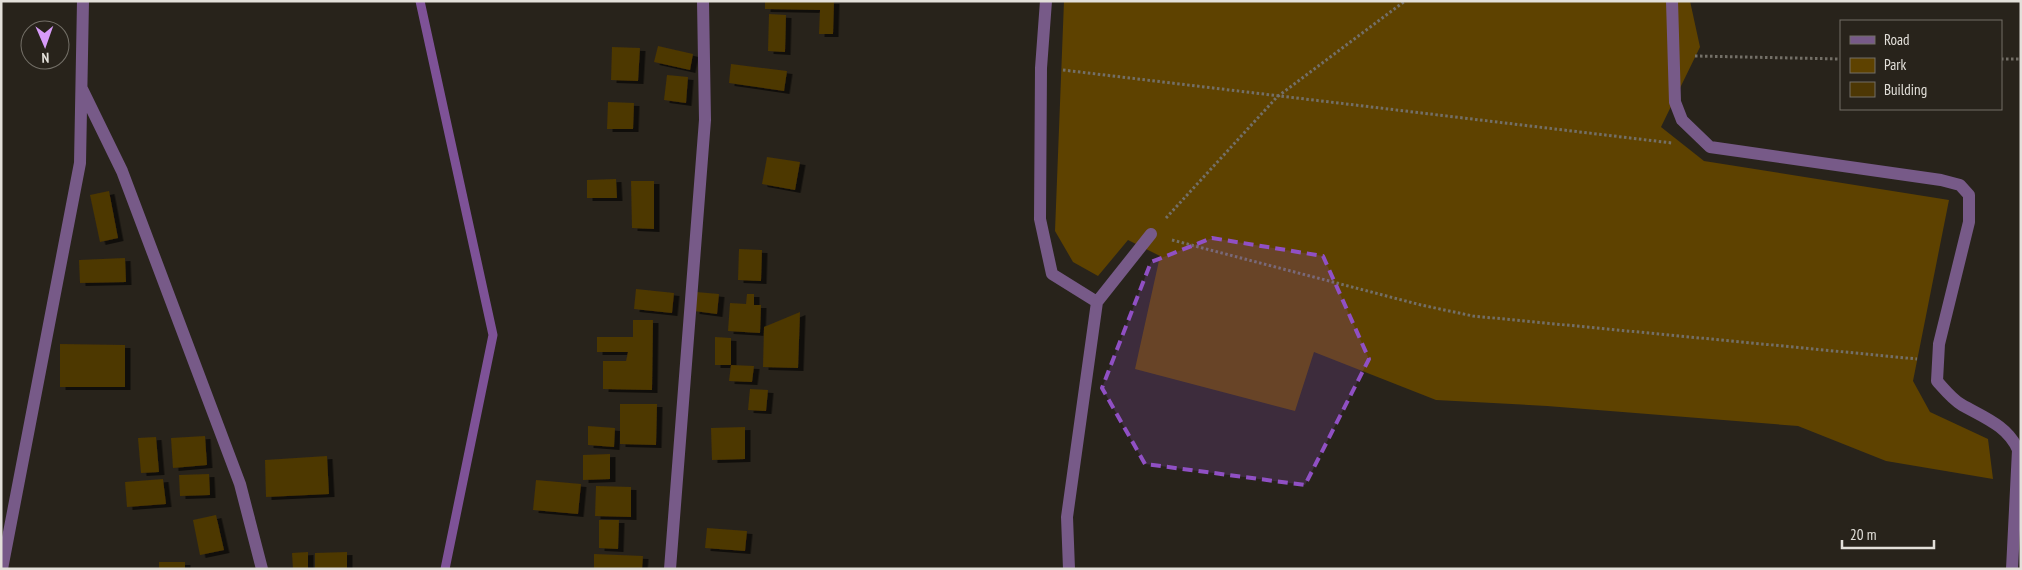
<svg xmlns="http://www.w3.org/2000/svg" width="2022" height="570" viewBox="0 0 2022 570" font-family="'PT Sans Narrow',sans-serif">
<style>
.green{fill:#5e4200}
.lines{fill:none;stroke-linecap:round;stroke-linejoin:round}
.stream{stroke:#7e5297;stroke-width:9}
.building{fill:#4d3704;filter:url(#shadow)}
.path{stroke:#736f67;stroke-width:3;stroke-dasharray:2.5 2.5;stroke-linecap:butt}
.street{stroke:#775a88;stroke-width:12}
.marked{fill:#9050c4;fill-opacity:0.2;stroke:#9050c4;stroke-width:4;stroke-dasharray:10 6;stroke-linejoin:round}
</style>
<defs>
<filter id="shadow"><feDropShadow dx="5.5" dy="3" stdDeviation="0" flood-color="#0009"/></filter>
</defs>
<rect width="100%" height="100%" fill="#28231b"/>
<!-- green -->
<path class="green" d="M1064,1H1690L1700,47L1661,127L1704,161L1949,200L1913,381L1930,412L1988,439L1993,479L1886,461L1798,426L1547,406L1436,400L1314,352L1295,411L1135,369L1160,256L1128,240L1098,276L1073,262L1055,231Z"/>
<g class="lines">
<!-- stream -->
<path class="stream" d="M420,1L493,335L445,569"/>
</g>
<!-- building -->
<path class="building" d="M765,1H834L833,34H819L820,10L765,9Z
M769,14L786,15L785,52L768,51Z
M658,46L693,54L690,70L654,62Z
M612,47L640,48L638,81L611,80Z
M731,64L787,71L784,91L729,83Z
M667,75L688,77L686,103L664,100Z
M608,102L634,103L633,129H607Z
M767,157L800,162L795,190L762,184Z
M616,179L617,198H587V180Z
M631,181H654V229L632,228Z
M109,191L118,238L100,242L90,195Z
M739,249L762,250L761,281L738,280Z
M125,258L126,282L80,283L79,260Z
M636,289L674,293L672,313L634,309Z
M696,292L719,294L717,314L694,311Z
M747,294H754V305H761L760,333L728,331L730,303L746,304Z
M800,312L798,368L763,367L764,327Z
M633,320H653L652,390L603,389V361H626L628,352H597V337H633Z
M715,337L731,338V365H715Z
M60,344L125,345V387H60Z
M731,365L754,366L752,382L729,381Z
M750,389L768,390L766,411L748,410Z
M620,404H657L656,445L620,444Z
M588,426L615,428L614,447L588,445Z
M745,427V459L712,460L711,428Z
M205,436L207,465L173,468L171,438Z
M156,437L159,472L141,473L138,438Z
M610,454V479L583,480V455Z
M327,456L329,494L266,497L265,460Z
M209,474L210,495L180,496L179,475Z
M163,479L166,504L127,507L125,482Z
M536,480L581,484L578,514L533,510Z
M596,486L631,487V517L595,516Z
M216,515L224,550L200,555L193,520Z
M599,520H619L618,549L599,548Z
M707,528L747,531L745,551L705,548Z
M308,552V569H293L292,553Z
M347,552V569H315V553Z
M594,554L643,556L642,569H594Z
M159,562H185V569H159Z"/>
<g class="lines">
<!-- path -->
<path class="path" d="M1695,56L1841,59
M2001,59H2021
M1063,70L1672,143
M1166,218L1277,97L1405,1
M1172,240L1421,305L1473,316L1917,359"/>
<!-- street -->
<path class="street" d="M1046,1L1041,68L1040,219L1052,274L1097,302L1151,234
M1672,1L1675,102L1682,120L1710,147L1941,180L1960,185L1969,195V222L1939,344L1937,381C1945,390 1952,399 1962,405C1983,417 2008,426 2018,450L2012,569
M82,89L122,171L240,484L262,569
M2,569L80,163L83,1
M670,569L705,120L703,1
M1069,569L1067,517L1097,302"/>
</g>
<!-- marked area -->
<path class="marked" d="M1212,238L1323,256L1369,359L1305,485L1145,464L1102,388L1151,262Z"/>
<!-- border -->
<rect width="2022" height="570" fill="none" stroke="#e3e0da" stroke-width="5"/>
<!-- legend -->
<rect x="1840" y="20" width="162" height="90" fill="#28231b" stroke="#736f67"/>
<rect x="1850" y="36" width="25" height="8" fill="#775a88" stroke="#736f67"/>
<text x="1884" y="45" font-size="15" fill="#e3e0da">Road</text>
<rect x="1850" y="58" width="25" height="15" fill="#5e4200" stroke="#736f67"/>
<text x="1884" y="70" font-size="15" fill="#e3e0da">Park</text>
<rect x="1850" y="82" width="25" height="15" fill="#4d3704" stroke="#736f67"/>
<text x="1884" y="95" font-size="15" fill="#e3e0da">Building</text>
<!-- north arrow -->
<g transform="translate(45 45) rotate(178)"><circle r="24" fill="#28231b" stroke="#736f67"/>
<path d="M0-4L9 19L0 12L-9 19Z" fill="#d79bf9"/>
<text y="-8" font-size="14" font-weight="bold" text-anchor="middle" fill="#e3e0da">N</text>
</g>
<!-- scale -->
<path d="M1842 540v8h92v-8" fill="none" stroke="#e3e0da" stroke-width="2.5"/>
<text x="1850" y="540" font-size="15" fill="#e3e0da" stroke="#28231b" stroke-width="4" paint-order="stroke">20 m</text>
</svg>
